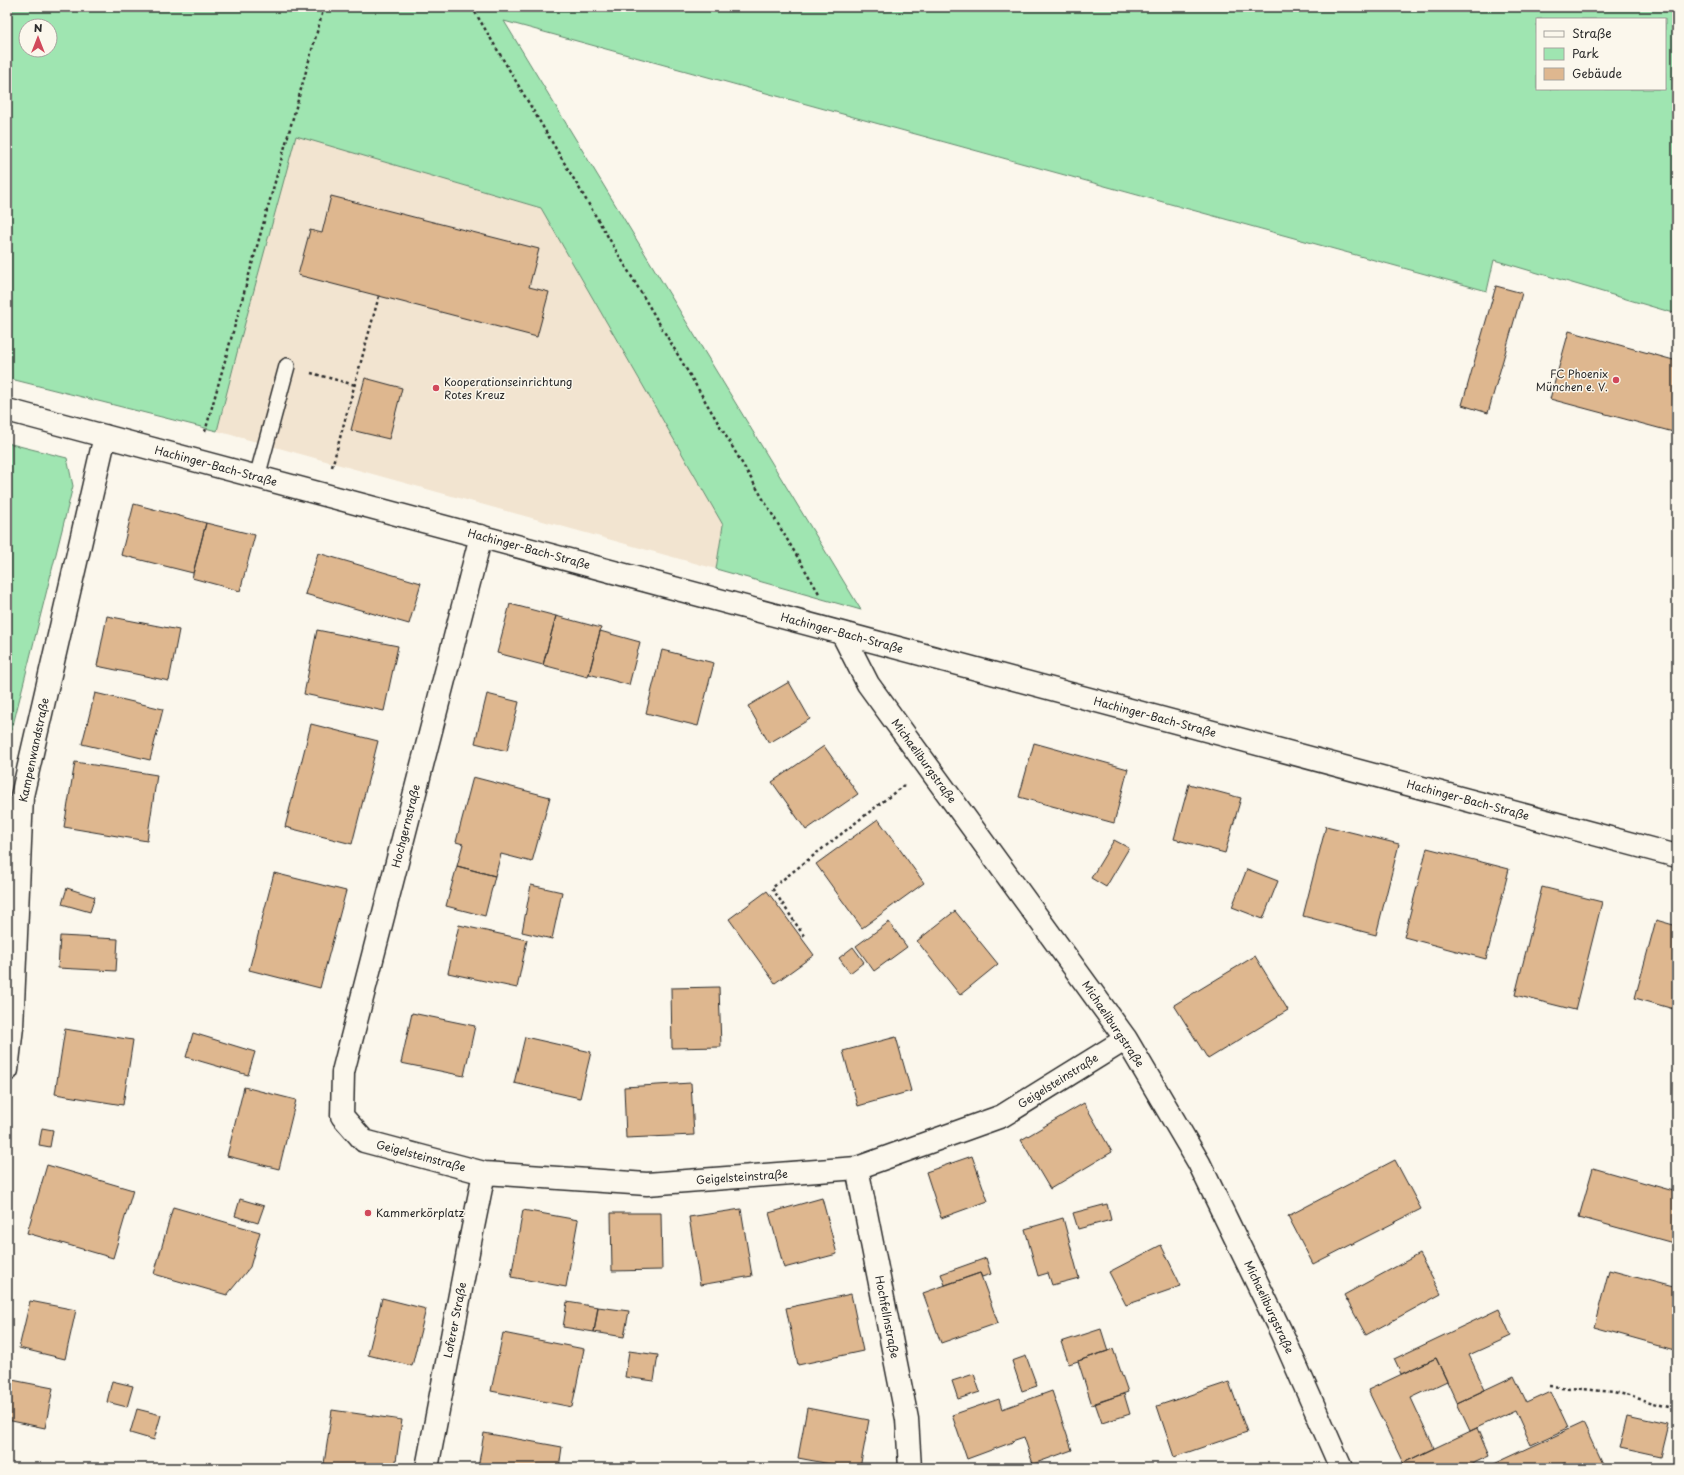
<svg xmlns="http://www.w3.org/2000/svg" width="1684" height="1475" viewBox="0 0 1684 1475" font-family="'Playpen Sans',sans-serif">
<style>
.built{fill:#f2e4d0}
.green{fill:#9fe5b1;stroke:#65886e;fill-rule:evenodd}
.building{fill:#deb78f;stroke:#2b2b2b}
.lines{fill:none;stroke-linecap:round;stroke-linejoin:round}
.service-casing{stroke:#2b2b2b;stroke-width:18}
.minor-casing{stroke:#2b2b2b;stroke-width:25}
.path{stroke:#2b2b2b;stroke-width:2.5;stroke-dasharray:3 3;stroke-linecap:butt}
.service{stroke:#fbf7ec;stroke-width:15}
.minor{stroke:#fbf7ec;stroke-width:22}
.poi-dot{fill:#d1495b;stroke:#fbf7ec;stroke-width:1.5}
.labels{text-anchor:middle;stroke-width:3;stroke-linejoin:round;paint-order:stroke}
.poi-label{font-size:11px;fill:#2b2b2b;stroke:#fbf7ec;text-anchor:start}
.street-label{font-size:11px;fill:#2b2b2b;stroke:#fbf7ec}
</style>
<rect width="100%" height="100%" fill="#fbf7ec"/>
<filter id="ink" filterUnits="userSpaceOnUse"><feTurbulence type="fractalNoise" baseFrequency=".025" numOctaves="2"/><feDisplacementMap in="SourceGraphic" scale="8" xChannelSelector="R" yChannelSelector="G"/><feConvolveMatrix kernelMatrix="1 2 1 2 8 2 1 2 1" color-interpolation-filters="sRGB"/></filter>
<g filter="url(#ink)">
<!-- built -->
<path class="built" d="M296,135L541,208L723,525L716,569L217,431L239,345Z"/>
<!-- green -->
<path class="green" d="M7,7H1677V314L1494,260L1487,291L504,21L861,610L716,569L723,525L541,208L296,136L239,345L217,431L7,378ZM1537,19H1665V89H1537ZM26,26H50V50H26Z
M7,443L67,458L73,486L7,749Z"/>
<!-- building -->
<path class="building" d="M331,196L539,249L529,287L549,292L537,337L298,275L310,230L322,233Z
M1496,286L1522,293L1488,413L1462,405Z
M1569,331L1677,361V433L1550,399Z
M365,378L402,388L389,439L351,430Z
M134,504L206,523L193,573L121,555Z
M206,523L255,535L240,591L192,578Z
M318,553L421,583L409,624L305,594Z
M510,604L556,616L543,665L497,653Z
M107,616L179,630L169,681L97,666Z
M556,616L601,628L588,677L543,665Z
M317,630L398,646L384,711L304,694Z
M600,631L640,642L629,685L589,674Z
M662,650L714,663L698,726L646,713Z
M789,682L810,719L769,743L748,706Z
M95,693L163,709L150,760L82,744Z
M487,694L519,702L507,751L475,743Z
M311,724L378,741L352,844L285,827Z
M1034,743L1128,769L1114,823L1019,797Z
M824,746L858,794L806,830L772,782Z
M75,762L157,775L147,841L64,827Z
M473,777L550,797L532,862L501,854L495,876L457,866L463,844L456,842Z
M1189,784L1241,798L1225,853L1174,839Z
M878,819L924,883L862,928L816,864Z
M1326,826L1399,844L1376,935L1303,916Z
M1114,840L1129,848L1106,887L1091,878Z
M1427,848L1509,869L1486,959L1404,937Z
M457,866L495,876L485,916L446,906Z
M1247,869L1278,881L1263,919L1232,907Z
M274,873L346,891L320,988L249,970Z
M531,885L562,892L552,939L522,932Z
M1542,887L1602,902L1575,1010L1515,995Z
M67,888L95,897L90,912L62,904Z
M767,891L814,955L775,983L729,919Z
M955,911L998,964L960,995L917,941Z
M1656,920L1677,926V1010L1635,998Z
M889,922L907,947L874,971L856,946Z
M459,925L527,940L517,988L448,973Z
M60,936L118,939L116,971L58,968Z
M853,947L864,962L850,973L839,958Z
M1255,956L1288,1010L1208,1059L1174,1005Z
M719,987L721,1047L672,1048L671,988Z
M412,1013L475,1026L464,1076L401,1063Z
M65,1029L133,1040L123,1105L55,1094Z
M193,1033L255,1052L248,1075L186,1057Z
M525,1037L591,1052L580,1098L514,1083Z
M896,1037L911,1091L858,1106L843,1051Z
M691,1083L694,1135L626,1138L624,1087Z
M244,1087L296,1100L279,1169L227,1156Z
M1084,1103L1112,1152L1050,1189L1021,1140Z
M42,1128L53,1130L50,1147L39,1145Z
M972,1156L988,1201L941,1218L926,1172Z
M1395,1160L1421,1209L1313,1264L1288,1216Z
M47,1165L133,1190L113,1258L27,1233Z
M1593,1168L1677,1192V1244L1579,1217Z
M822,1198L837,1254L784,1268L769,1213Z
M240,1199L264,1206L258,1223L235,1216Z
M1107,1204L1111,1220L1078,1229L1073,1213Z
M173,1207L260,1232L250,1267L227,1295L154,1274Z
M741,1209L752,1276L700,1285L689,1217Z
M523,1210L578,1220L566,1287L511,1277Z
M611,1213H661L662,1270L612,1271Z
M1063,1218L1079,1278L1052,1285L1048,1273L1038,1276L1025,1229Z
M1161,1245L1181,1286L1126,1305L1109,1272Z
M1419,1254L1441,1294L1366,1335L1344,1295Z
M986,1258L991,1274L982,1277L980,1273L945,1285L941,1274Z
M1609,1270L1677,1288V1350L1594,1327Z
M980,1273L998,1323L941,1343L923,1293Z
M851,1294L863,1351L798,1365L786,1308Z
M382,1298L426,1309L412,1366L368,1355Z
M30,1301L76,1310L65,1359L19,1348Z
M567,1302L598,1307L594,1332L563,1327Z
M598,1307L629,1311L624,1337L594,1332Z
M1499,1309L1511,1336L1469,1355L1485,1390L1457,1403L1436,1358L1401,1374L1394,1359Z
M1101,1329L1108,1351L1069,1364L1061,1342Z
M503,1333L584,1349L572,1407L491,1391Z
M1113,1349L1128,1392L1092,1405L1078,1361Z
M629,1351L658,1355L654,1381L625,1377Z
M1026,1356L1037,1386L1022,1391L1012,1361Z
M1436,1358L1447,1381L1411,1398L1434,1448L1403,1463L1368,1390Z
M974,1374L980,1392L958,1399L952,1381Z
M1514,1376L1527,1403L1551,1392L1568,1428L1531,1445L1515,1410L1470,1431L1457,1403Z
M7,1379L53,1388L45,1428L7,1420Z
M112,1381L133,1386L127,1407L107,1402Z
M1229,1382L1247,1432L1174,1457L1157,1406Z
M1052,1391L1072,1450L1033,1464L1024,1437L1012,1441L1013,1442L967,1459L952,1415L999,1399L1002,1409Z
M1124,1394L1130,1414L1102,1423L1095,1403Z
M807,1408L869,1420L860,1468H852L798,1458Z
M137,1409L161,1415L154,1440L130,1433Z
M332,1410L402,1420L395,1468H349L324,1464Z
M1627,1415L1668,1424L1660,1457L1619,1448Z
M1583,1423L1604,1468H1568L1566,1463L1554,1468H1496L1494,1464Z
M1477,1428L1489,1456L1463,1468H1405L1403,1463Z
M484,1433L562,1447L559,1468H478Z"/>
<g class="lines">
<defs>
<path id="service" d="M257,477L287,366"/>
<path id="minor" d="M7,410L1677,856
M481,536L343,1072L342,1116L364,1141L484,1173L647,1184L857,1168L1002,1116L1126,1039
M842,633L868,684L1126,1039L1199,1163L1282,1334L1341,1468
M7,1070L12,1027L22,796L105,436
M857,1168L907,1419L910,1468
M427,1468L469,1247L484,1173"/>
</defs>
<!-- service casing -->
<use href="#service" class="service-casing"/>
<!-- minor casing -->
<use href="#minor" class="minor-casing"/>
<!-- path -->
<path class="path" d="M472,7L820,595
M7,12L8,7
M311,373L355,385
M205,432L324,7
M332,467L379,296
M804,936L772,888L904,785
M1549,1386L1614,1392L1677,1409"/>
<!-- service -->
<use href="#service" class="service"/>
<!-- minor -->
<use href="#minor" class="minor"/>
</g>
</g>
<!-- markers -->
<g class="poi-dot">
<circle cx="1616" cy="380" r="4"/>
<circle cx="436" cy="388" r="4"/>
<circle cx="368" cy="1213" r="4"/>
</g>
<g class="labels">
<!-- poi labels -->
<g class="poi-label">
<text x="1608" y="378" text-anchor="end">FC Phoenix<tspan x="1608" dy="13">München e. V.</tspan></text>
<text x="444" y="386">Kooperationseinrichtung<tspan x="444" dy="13">Rotes Kreuz</tspan></text>
<text x="376" y="1217">Kammerkörplatz</text>
</g>
<!-- street labels -->
<g class="street-label">
<text transform="translate(216 466) rotate(15)" y="4">Hachinger-Bach-Straße</text>
<text transform="translate(529 549) rotate(15)" y="4">Hachinger-Bach-Straße</text>
<text transform="translate(842 633) rotate(15)" y="4">Hachinger-Bach-Straße</text>
<text transform="translate(1155 717) rotate(15)" y="4">Hachinger-Bach-Straße</text>
<text transform="translate(34 750) rotate(-78)" y="4">Kampenwandstraße</text>
<text transform="translate(924 761) rotate(54)" y="4">Michaeliburgstraße</text>
<text transform="translate(1468 800) rotate(15)" y="4">Hachinger-Bach-Straße</text>
<text transform="translate(406 826) rotate(-76)" y="4">Hochgernstraße</text>
<text transform="translate(1113 1024) rotate(56)" y="4">Michaeliburgstraße</text>
<text transform="translate(1058 1081) rotate(-32)" y="4">Geigelsteinstraße</text>
<text transform="translate(421 1156) rotate(15)" y="4">Geigelsteinstraße</text>
<text transform="translate(742 1177) rotate(-4)" y="4">Geigelsteinstraße</text>
<text transform="translate(1269 1307) rotate(65)" y="4">Michaeliburgstraße</text>
<text transform="translate(887 1317) rotate(79)" y="4">Hochfellnstraße</text>
<text transform="translate(455 1320) rotate(-79)" y="4">Loferer Straße</text>
</g>
</g>
<!-- margin -->
<rect width="1684" height="1475" fill="none" stroke="#fbf7ec" stroke-width="24"/>
<rect x="12" y="12" width="1660" height="1451" fill="none" stroke="#2b2b2b" stroke-width="1.5" filter="url(#ink)"/>
<!-- legend -->
<rect x="1536" y="18" width="130" height="72" fill="#fbf7ec" stroke="#a8a59f"/>
<rect x="1544" y="31" width="20" height="6" fill="#fbf7ec" stroke="#a8a59f"/>
<text x="1572" y="38" font-size="12" fill="#2b2b2b">Straße</text>
<rect x="1544" y="48" width="20" height="12" fill="#9fe5b1" stroke="#a8a59f"/>
<text x="1572" y="58" font-size="12" fill="#2b2b2b">Park</text>
<rect x="1544" y="68" width="20" height="12" fill="#deb78f" stroke="#a8a59f"/>
<text x="1572" y="78" font-size="12" fill="#2b2b2b">Gebäude</text>
<!-- north arrow -->
<g transform="translate(38 38)"><circle r="19" fill="#fbf7ec" stroke="#a8a59f"/>
<path d="M0-3L7 15L0 10L-7 15Z" fill="#d1495b"/>
<text y="-6" font-size="11" font-weight="bold" text-anchor="middle" fill="#2b2b2b">N</text>
</g>
</svg>
